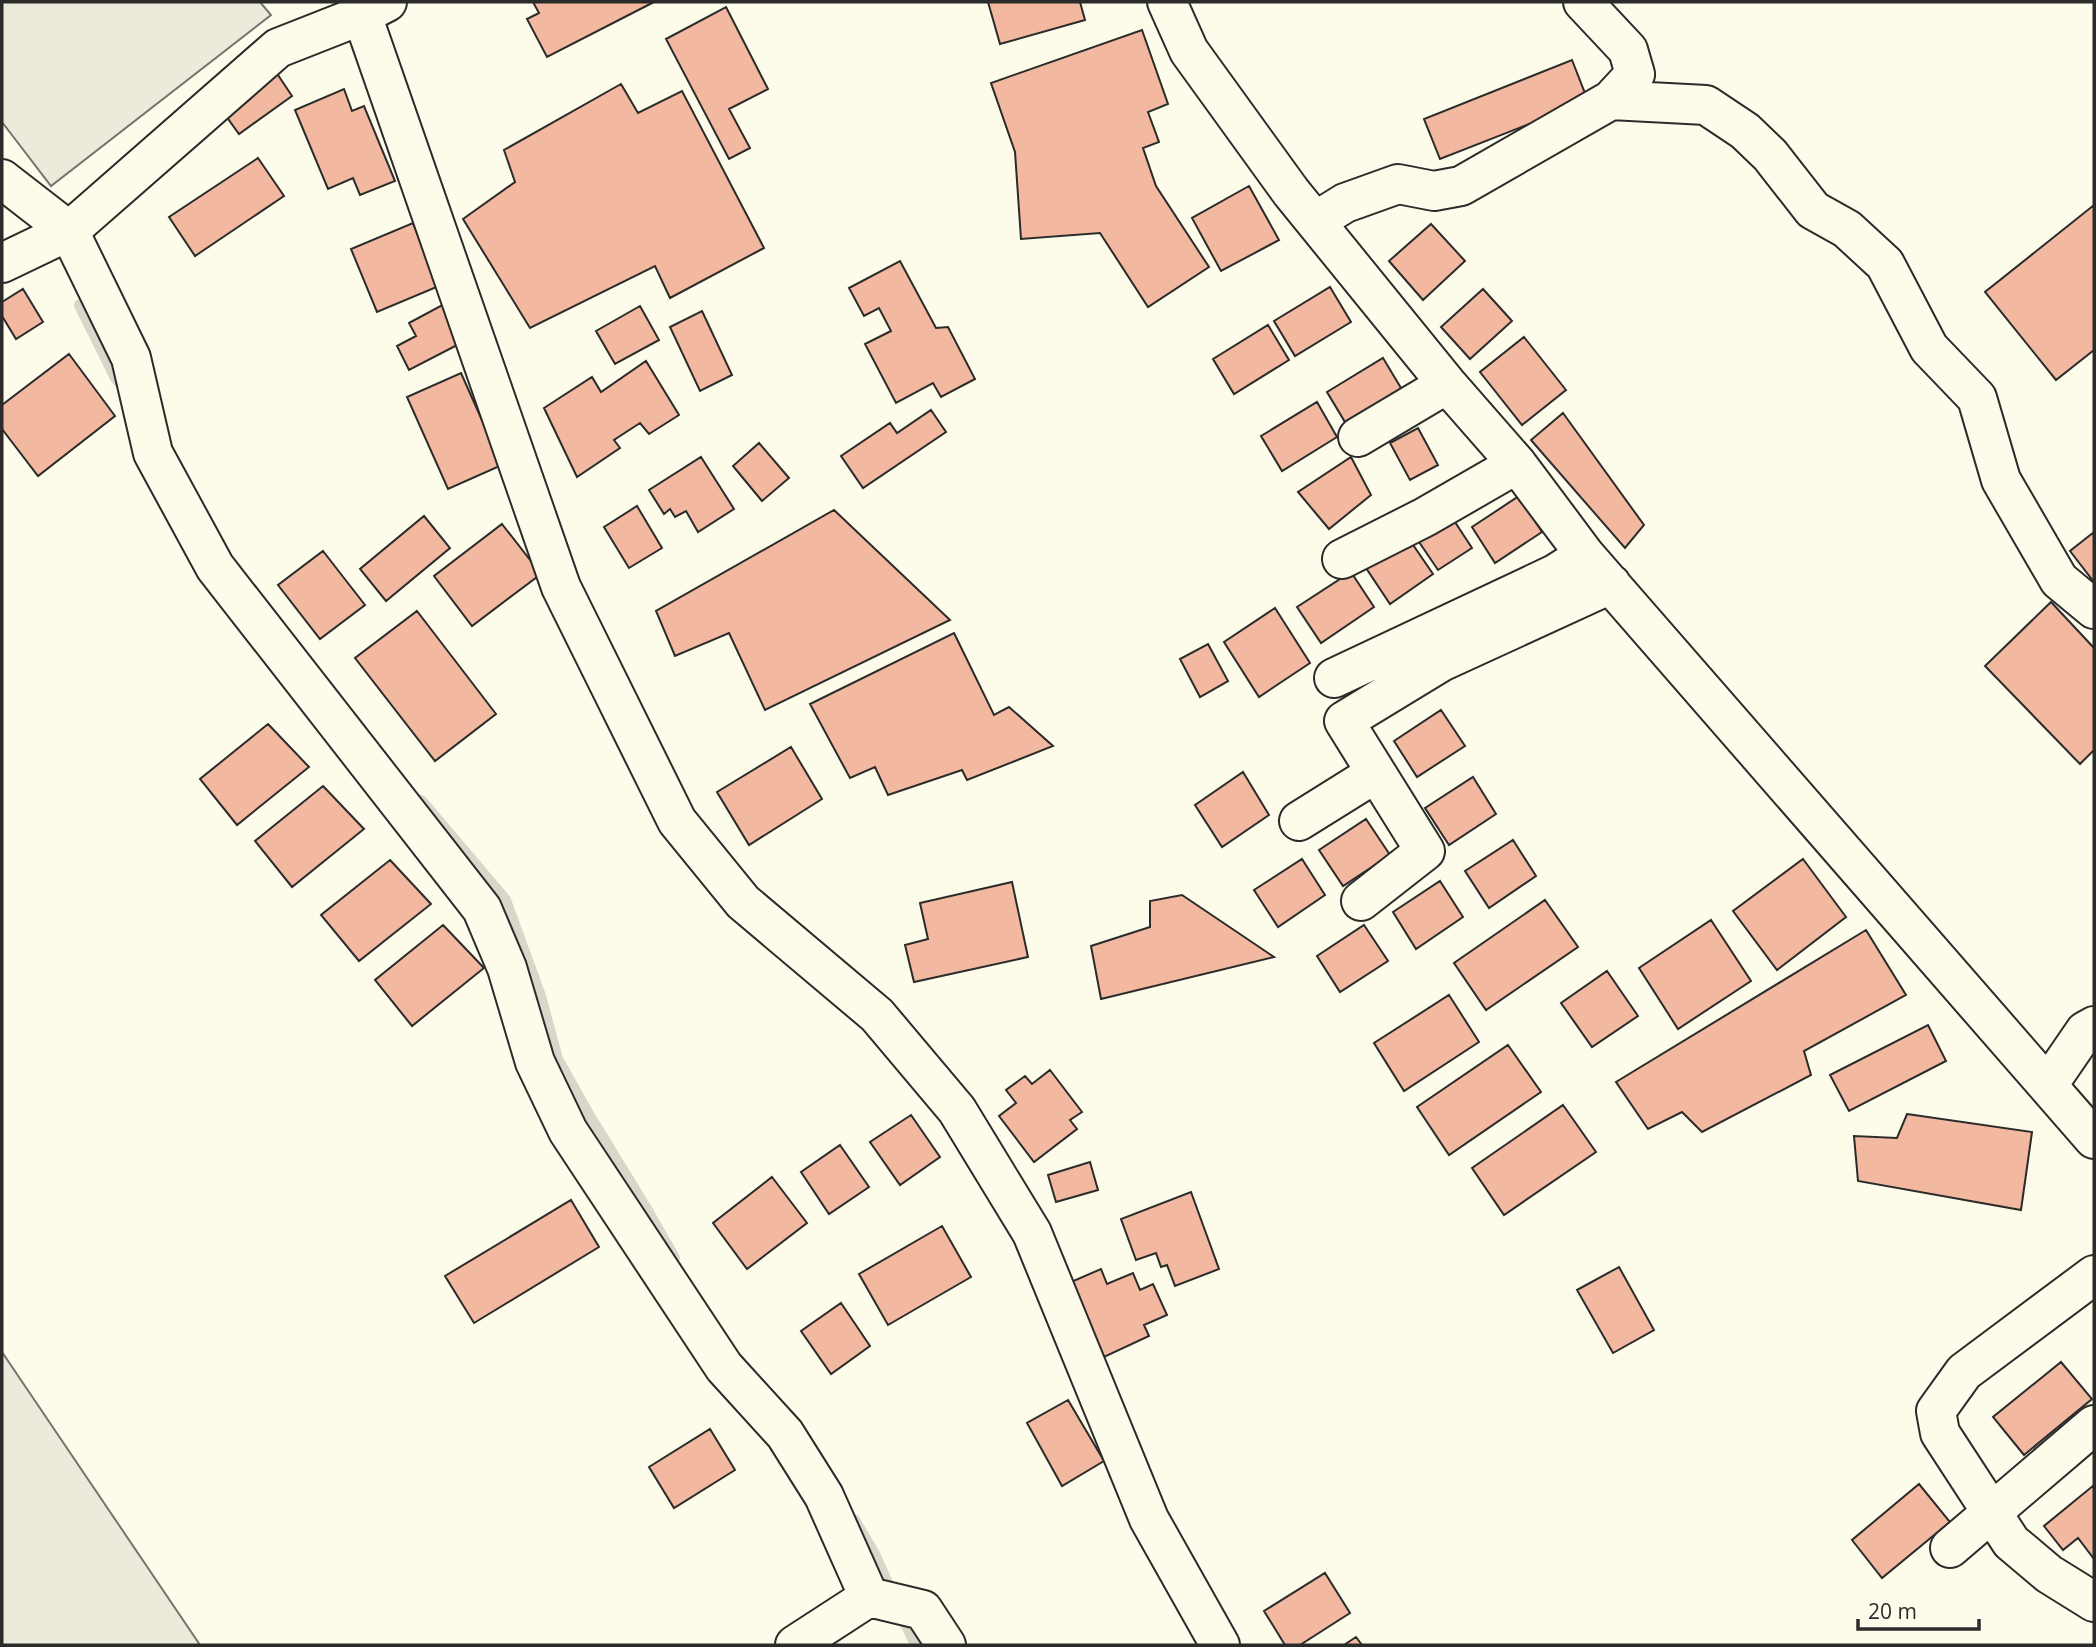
<svg xmlns="http://www.w3.org/2000/svg" width="2096" height="1647" viewBox="0 0 2096 1647" font-family="'Open Sans',sans-serif">
<style>
.parking{fill:#eceadb;stroke:#74746e;stroke-width:2}
.lines{fill:none;stroke-linecap:round;stroke-linejoin:round}
.stream{stroke:#d8d7c9;stroke-width:12}
.building{fill:#f2b8a0;stroke:#2b2b2b;stroke-width:2}
.minor-casing{stroke:#2b2b2b;stroke-width:42}
.minor{stroke:#fdfbea;stroke-width:38}
</style>
<rect width="100%" height="100%" fill="#fdfbea"/>
<!-- parking -->
<path class="parking" d="M2,2H260L271,15L51,186L2,122Z
M2,1352L200,1645H2Z"/>
<g class="lines">
<!-- stream -->
<path class="stream" d="M80,305L116,378L127,390
M421,801L505,900L540,996L557,1059L589,1116L646,1209L674,1258
M854,1520L874,1554L892,1594
M900,1611L916,1645"/>
</g>
<!-- building -->
<path class="building" d="M533,2H654L547,57L527,19L539,13Z
M988,2H1080L1085,20L1000,44Z
M726,7L768,89L729,109L750,148L729,159L666,39Z
M1142,30L1168,104L1148,112L1159,142L1143,148L1156,186L1209,267L1148,307L1100,233L1021,239L1015,152L991,83Z
M1572,60L1588,101L1440,159L1424,119Z
M276,72L292,96L239,134L221,109Z
M621,84L638,113L682,91L764,248L670,298L655,266L530,328L463,219L515,182L504,150Z
M344,89L352,111L364,106L395,181L360,195L353,178L328,189L295,110Z
M258,158L284,196L195,256L169,217Z
M1249,186L1279,240L1221,271L1192,218Z
M2094,205V350L2056,380L1985,292Z
M413,223L439,286L377,312L351,249Z
M1431,224L1465,261L1423,300L1389,261Z
M900,261L936,328L948,327L975,379L941,397L933,383L896,403L865,344L891,331L879,308L864,316L849,288Z
M1330,287L1351,322L1295,356L1274,321Z
M23,289L43,322L16,339L2,316V302Z
M1483,289L1512,321L1470,359L1441,327Z
M446,303L465,341L409,370L397,346L416,336L409,323Z
M640,306L659,340L615,364L596,331Z
M702,311L732,375L700,391L670,327Z
M1268,325L1289,360L1234,394L1213,359Z
M1524,337L1566,390L1522,425L1480,372Z
M69,354L115,416L38,476L2,429V405Z
M1383,358L1404,393L1348,427L1327,392Z
M646,361L679,415L649,434L640,423L614,440L620,448L577,477L544,408L592,377L601,392Z
M461,373L502,465L448,489L407,397Z
M1317,402L1337,437L1282,471L1261,436Z
M931,410L946,432L863,488L841,456L890,423L897,433Z
M1563,413L1644,525L1625,548L1531,440Z
M1418,428L1438,465L1410,480L1390,443Z
M759,443L789,478L762,501L733,466Z
M701,457L734,509L698,532L686,511L675,517L670,509L664,514L649,490Z
M1351,457L1371,495L1329,529L1298,492Z
M1519,496L1542,532L1495,563L1472,527Z
M637,506L662,548L629,568L604,527Z
M834,510L950,620L765,710L729,633L675,656L656,611Z
M1449,513L1472,548L1438,570L1415,536Z
M424,516L450,548L386,601L360,569Z
M502,524L541,574L472,626L434,576Z
M2094,532V582L2070,551Z
M1409,539L1433,574L1390,604L1366,568Z
M323,551L365,605L320,639L278,585Z
M1351,572L1374,607L1321,643L1297,607Z
M2051,602L2094,648V750L2080,764L1985,666Z
M1275,608L1310,663L1259,697L1224,642Z
M417,611L496,714L435,761L355,658Z
M954,633L994,715L1009,707L1053,746L967,780L962,770L888,795L875,767L850,778L810,704Z
M1208,644L1228,681L1200,697L1180,659Z
M1441,710L1465,746L1417,777L1394,741Z
M268,724L309,767L237,825L200,779Z
M791,747L822,799L749,845L717,792Z
M1243,772L1269,815L1222,847L1195,805Z
M1473,777L1496,814L1449,845L1425,808Z
M323,786L364,829L292,887L255,841Z
M1366,819L1390,855L1343,886L1319,850Z
M1513,840L1536,876L1489,908L1465,871Z
M1302,859L1325,895L1278,927L1254,890Z
M1803,859L1846,917L1777,970L1733,911Z
M390,860L431,904L359,961L321,915Z
M1440,881L1463,917L1416,949L1393,912Z
M1012,882L1028,957L914,982L905,945L928,939L920,903Z
M1182,895L1274,957L1101,999L1091,946L1150,927V901Z
M1545,900L1578,947L1486,1010L1454,963Z
M1711,920L1751,981L1678,1029L1639,968Z
M443,925L484,968L412,1026L375,980Z
M1364,925L1388,961L1340,992L1317,956Z
M1866,930L1906,995L1804,1051L1811,1075L1702,1132L1682,1112L1648,1129L1616,1082Z
M1607,971L1638,1016L1592,1047L1561,1003Z
M1449,995L1479,1042L1404,1091L1374,1043Z
M1928,1025L1946,1061L1849,1111L1830,1075Z
M1508,1045L1541,1092L1449,1155L1417,1107Z
M1050,1070L1082,1112L1070,1120L1077,1129L1034,1162L999,1116L1016,1103L1006,1090L1025,1076L1032,1084Z
M1563,1105L1596,1152L1504,1215L1472,1168Z
M1907,1114L2032,1132L2021,1210L1858,1181L1854,1136L1897,1138Z
M911,1115L940,1157L900,1185L870,1142Z
M840,1145L869,1187L829,1214L801,1172Z
M1090,1162L1098,1190L1056,1202L1048,1175Z
M772,1177L807,1223L747,1269L713,1223Z
M1191,1192L1219,1269L1175,1286L1167,1265L1161,1267L1156,1253L1136,1260L1121,1219Z
M571,1200L599,1247L474,1323L445,1276Z
M942,1226L971,1277L888,1325L859,1274Z
M1619,1267L1654,1330L1613,1353L1577,1290Z
M1101,1269L1107,1284L1133,1273L1140,1290L1153,1284L1167,1315L1144,1325L1149,1336L1104,1357L1071,1282Z
M841,1303L870,1346L831,1374L801,1331Z
M2061,1362L2092,1399L2024,1455L1993,1417Z
M1068,1400L1104,1461L1062,1486L1027,1423Z
M710,1429L735,1470L674,1508L649,1467Z
M1919,1484L1950,1522L1882,1578L1852,1540Z
M2094,1485V1559L2078,1538L2063,1550L2044,1526Z
M1325,1573L1350,1613L1300,1645H1285L1264,1611Z
M1356,1637L1362,1645H1344Z"/>
<g class="lines">
<defs>
<path id="minor" d="M1167,2L1189,51L1291,192L1447,384L1517,464L1585,555L2094,1139
M1583,2L1628,50L1635,74L1611,100
M362,15L561,587L677,821L743,902L877,1015L957,1110L1032,1233L1149,1519L1220,1645
M2,179L69,231L131,358L153,453L215,567L482,909L507,968L535,1062L568,1131L724,1367L785,1434L824,1496L869,1597L923,1610L946,1645
M1316,221L1345,203L1398,184L1434,191L1461,186L1611,100L1706,105L1745,131L1770,155L1813,210L1847,229L1885,264L1929,348L1977,398L2001,480L2059,580L2094,609
M2,263L69,231L278,48L362,15L387,2
M1358,437L1447,384
M1342,559L1425,517L1517,464
M1334,678L1555,574L1585,555
M1299,821L1376,773
M1361,901L1425,851L1344,721L1441,662L1611,584
M2048,1085L2085,1031L2094,1026
M2094,1275L1964,1372L1936,1411L1940,1433L2011,1542L2049,1574L2094,1602
M1950,1548L2094,1425
M795,1645L869,1597"/>
</defs>
<!-- minor casing -->
<use href="#minor" class="minor-casing"/>
<!-- minor -->
<use href="#minor" class="minor"/>
</g>
<!-- border -->
<rect width="2096" height="1647" fill="none" stroke="#2b2b2b" stroke-width="7"/>
<!-- scale -->
<path d="M1858 1619v10h121v-10" fill="none" stroke="#2b2b2b" stroke-width="3.5"/>
<text x="1868" y="1619" font-size="21" fill="#2b2b2b" stroke="#fdfbea" stroke-width="5" paint-order="stroke">20 m</text>
</svg>
